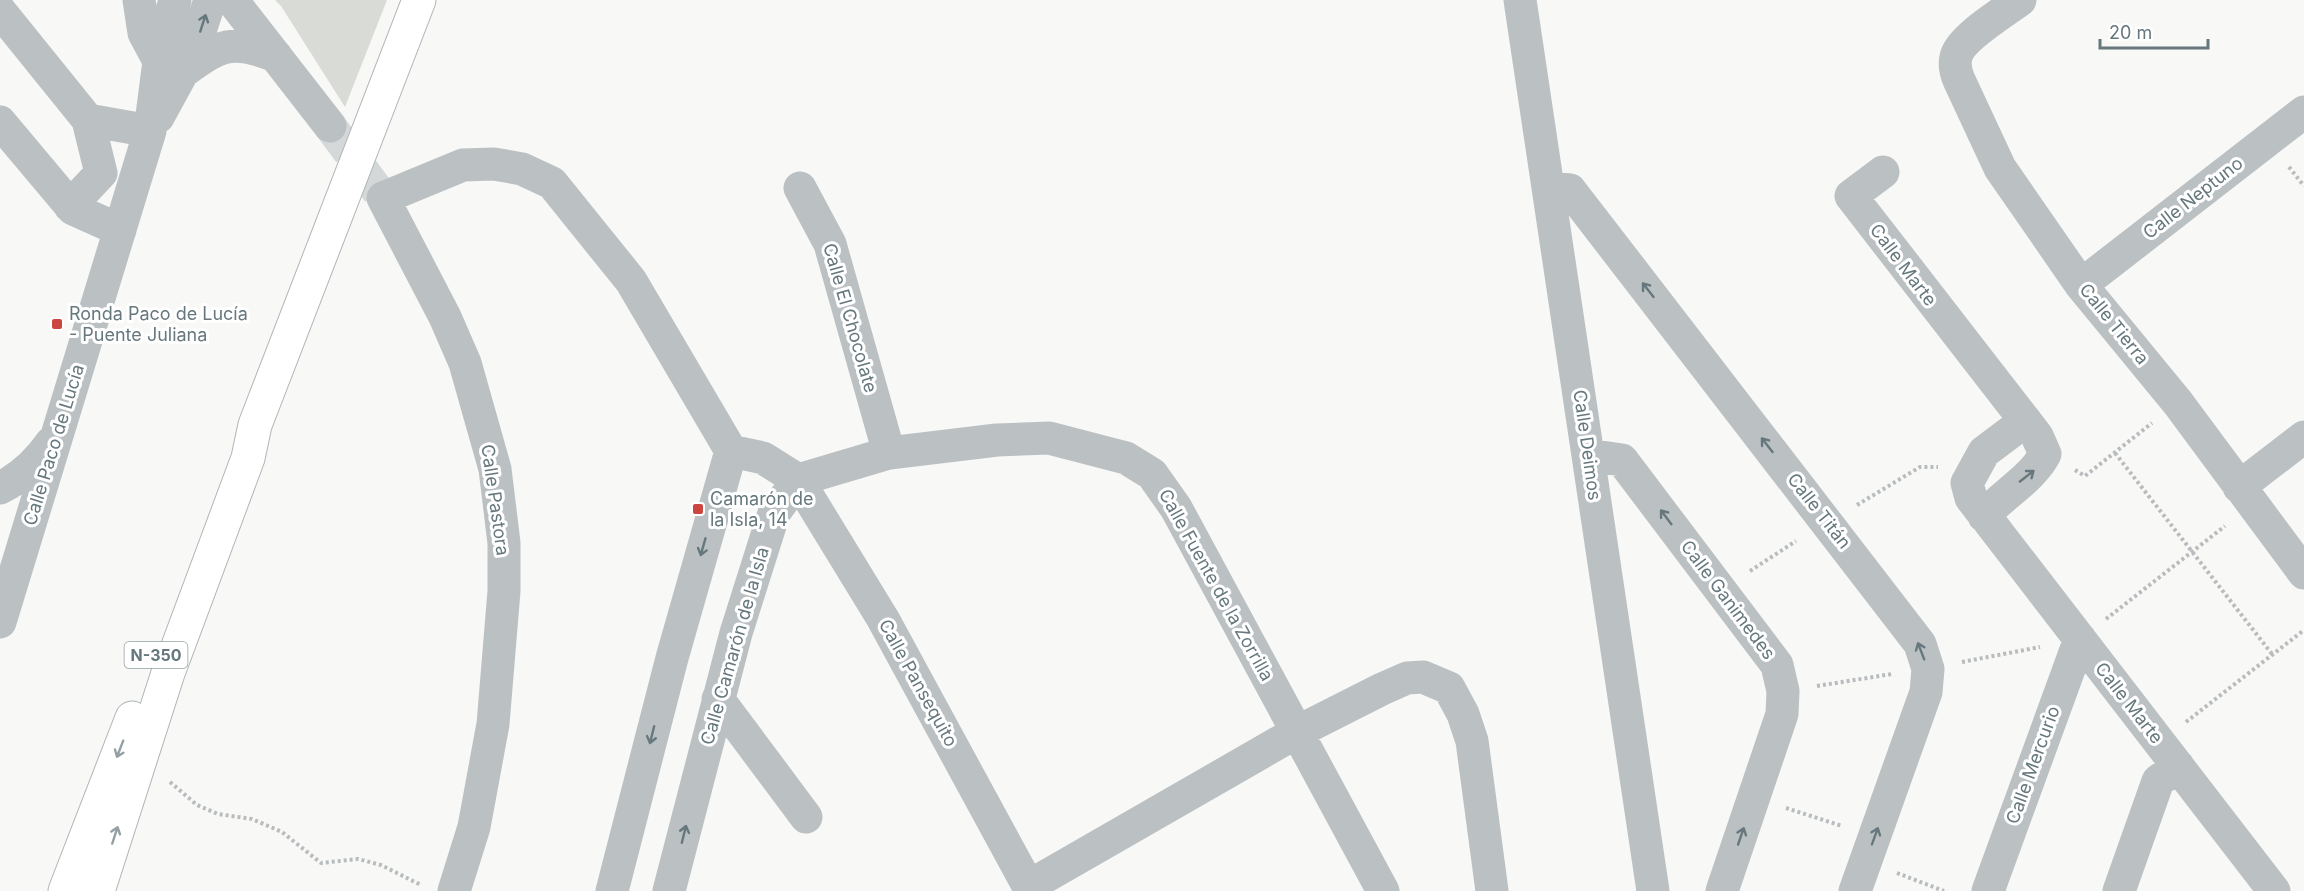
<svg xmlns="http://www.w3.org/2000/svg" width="2304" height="891" viewBox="0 0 2304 891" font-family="Inter,sans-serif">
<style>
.green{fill:#d9dcd6}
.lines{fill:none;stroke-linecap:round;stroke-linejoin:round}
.minor-tunnel{stroke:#d4d8d8;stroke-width:33;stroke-dasharray:33 16;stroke-linecap:butt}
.highway-casing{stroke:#b0b5b7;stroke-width:35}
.path{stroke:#b8bcbe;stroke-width:4;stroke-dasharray:3 3;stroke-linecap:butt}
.minor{stroke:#bbc1c3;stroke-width:33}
.highway{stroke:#fff;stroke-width:33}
.oneway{stroke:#66787d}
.oneway2{stroke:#94a0a4}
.poi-dot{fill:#cd4541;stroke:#fff;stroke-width:2}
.labels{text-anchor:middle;stroke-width:6;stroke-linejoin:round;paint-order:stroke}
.shield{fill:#fff;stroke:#94a0a4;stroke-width:1.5}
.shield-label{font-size:16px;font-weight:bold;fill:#66787d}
.street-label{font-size:18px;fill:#66787d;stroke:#fff}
.poi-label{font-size:18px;fill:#66787d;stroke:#fff;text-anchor:start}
</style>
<rect width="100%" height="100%" fill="#f8f8f6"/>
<!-- green -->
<path class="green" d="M275,0H387L345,107L281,6Z"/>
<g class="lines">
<!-- minor-tunnel -->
<path class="minor-tunnel" d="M330,126L383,198"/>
<defs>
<path id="highway" d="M65,891L132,718
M98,891L168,673L248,458L255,425L419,0"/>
</defs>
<!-- highway casing -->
<use href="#highway" class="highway-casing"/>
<!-- path -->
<path class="path" d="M2289,167L2304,186
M2115,453L2272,654
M2075,470L2085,476L2152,423
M1857,505L1920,467H1938
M1750,571L1796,541
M2106,619L2225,526
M1962,662L2040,647
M1817,686L1892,674
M2186,722L2304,630
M170,782L197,805L218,814L252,819L282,832L321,863L358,859L381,865L421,885
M1786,808L1842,826
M1897,873L1944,891"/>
<!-- minor -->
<path class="minor" d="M139,0L144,33L159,61
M232,0L330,126
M1520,0L1653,891
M2020,0C2004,12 1960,38 1956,57C1954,65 1956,73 1959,80L2000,168L2081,285L2178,403L2304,573
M0,11L88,120L150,131
M184,71C222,44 230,39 276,56
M158,117L193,53L210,0
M0,122L73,209L120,230
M1883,172L1851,196L2037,436L2045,454C2032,479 2003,494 1984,516
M800,188L830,244L889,453
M1549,188L1570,190L1920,644L1928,669L1926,692L1855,891
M70,206L101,173L88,120
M2081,285L2304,112
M2024,422L1984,452L1967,483L1971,498L2274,891
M731,451L763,458L798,480L883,619L1031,891
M1588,455L1622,460L1777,665L1783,691L1782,714L1722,891
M798,480L889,453L997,440L1049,438L1126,458L1152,474L1176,508L1383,891
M2239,487L2304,437
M0,488C22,477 37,463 51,443
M0,622L150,131L159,61L175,0
M718,699L806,817
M1029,886L1297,732L1382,689L1407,678L1423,677L1449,688L1463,714L1472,741L1492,891
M454,891L474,827L493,724L504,591V543L495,469L465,363L445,317L383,198L463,165L494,164L522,169L552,183L631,281L731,451L672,658L612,891
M669,891L736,633L774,513L798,480
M1988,891L2080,639
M2119,891L2158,781L2178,766"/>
<!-- highway -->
<use href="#highway" class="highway"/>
</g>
<!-- one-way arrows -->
<defs><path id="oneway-shaft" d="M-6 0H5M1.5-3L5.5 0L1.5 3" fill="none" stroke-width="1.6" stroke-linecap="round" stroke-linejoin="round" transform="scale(1.5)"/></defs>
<g class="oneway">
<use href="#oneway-shaft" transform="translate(203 23) rotate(-72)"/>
<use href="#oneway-shaft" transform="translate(1648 290) rotate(-128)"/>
<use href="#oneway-shaft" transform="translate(1767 445) rotate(-128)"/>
<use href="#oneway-shaft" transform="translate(2027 476) rotate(-38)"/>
<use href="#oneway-shaft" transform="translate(1666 517) rotate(-127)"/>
<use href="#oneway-shaft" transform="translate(703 547) rotate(106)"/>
<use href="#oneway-shaft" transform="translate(1921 651) rotate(-111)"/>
<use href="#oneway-shaft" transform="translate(652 735) rotate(104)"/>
<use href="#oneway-shaft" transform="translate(684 834) rotate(-76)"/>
<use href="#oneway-shaft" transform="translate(1741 836) rotate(-71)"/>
<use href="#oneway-shaft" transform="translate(1875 836) rotate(-70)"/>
</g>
<g class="oneway2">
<use href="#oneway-shaft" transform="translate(120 749) rotate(111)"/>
<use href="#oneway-shaft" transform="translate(115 835) rotate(-72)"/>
</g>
<!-- markers -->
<g class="poi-dot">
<rect x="51" y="318" width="12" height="12" rx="3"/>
<rect x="692" y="503" width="12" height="12" rx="3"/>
</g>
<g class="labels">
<!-- shield labels -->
<rect class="shield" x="124.5" y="642" width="63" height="26" rx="4.5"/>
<g class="shield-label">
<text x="156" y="661">N-350</text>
</g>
<!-- street labels -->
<g class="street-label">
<text transform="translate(2193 198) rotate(-38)" y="6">Calle Neptuno</text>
<text transform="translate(1903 265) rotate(53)" y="6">Calle Marte</text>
<text transform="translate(850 318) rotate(74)" y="6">Calle El Chocolate</text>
<text transform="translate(2114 324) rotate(51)" y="6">Calle Tierra</text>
<text transform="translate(54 445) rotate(-73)" y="6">Calle Paco de Lucía</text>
<text transform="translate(1587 445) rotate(82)" y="6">Calle Deimos</text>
<text transform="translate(495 500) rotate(82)" y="6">Calle Pastora</text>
<text transform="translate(1819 511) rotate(52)" y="6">Calle Titán</text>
<text transform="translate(1216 585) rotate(61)" y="6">Calle Fuente de la Zorrilla</text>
<text transform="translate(1728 600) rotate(53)" y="6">Calle Ganimedes</text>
<text transform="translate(735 646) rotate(-74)" y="6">Calle Camarón de la Isla</text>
<text transform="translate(918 683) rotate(61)" y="6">Calle Pansequito</text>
<text transform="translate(2129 703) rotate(52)" y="6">Calle Marte</text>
<text transform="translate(2033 765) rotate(-70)" y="6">Calle Mercurio</text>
</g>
<!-- poi labels -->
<g class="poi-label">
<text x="69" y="320">Ronda Paco de Lucía<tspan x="69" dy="21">- Puente Juliana</tspan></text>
<text x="710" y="505">Camarón de<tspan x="710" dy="21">la Isla, 14</tspan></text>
</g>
</g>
<!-- scale -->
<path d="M2100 39v9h108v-9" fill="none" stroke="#66787d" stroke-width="3"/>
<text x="2109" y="39" font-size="18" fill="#66787d" stroke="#ffffff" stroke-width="4.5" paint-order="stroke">20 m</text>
</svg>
